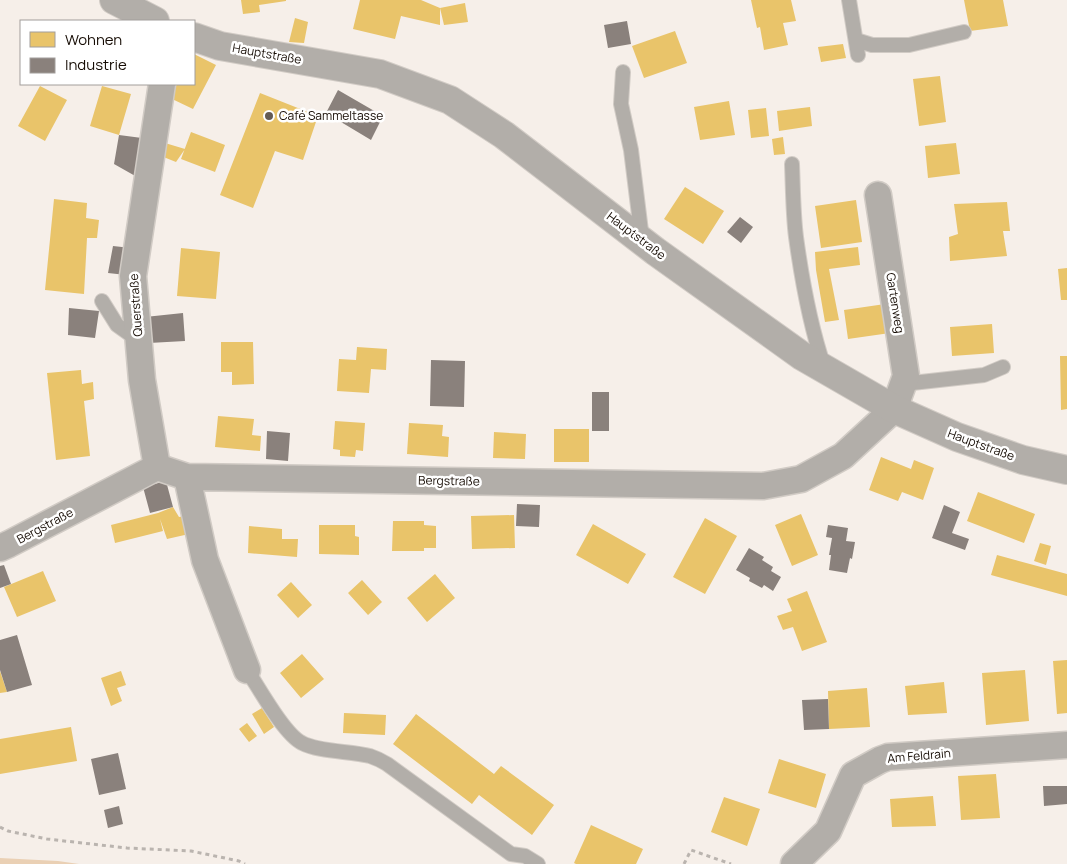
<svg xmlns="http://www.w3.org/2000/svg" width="1067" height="864" viewBox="0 0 1067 864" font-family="Manrope,sans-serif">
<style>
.green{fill:#ead0b4}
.homes{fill:#e9c46a}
.industry{fill:#8a817c}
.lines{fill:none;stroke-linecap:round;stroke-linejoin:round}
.service-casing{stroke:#d1cbc5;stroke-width:16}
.minor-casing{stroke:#d1cbc5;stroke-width:29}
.tertiary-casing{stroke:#d1cbc5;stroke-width:30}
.path{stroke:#bab4af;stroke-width:3;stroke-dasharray:4 4;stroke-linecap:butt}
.service{stroke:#b2aea9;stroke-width:14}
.minor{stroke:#b2aea9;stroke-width:26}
.tertiary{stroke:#b2aea9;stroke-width:28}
.poi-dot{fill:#645b54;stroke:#fff;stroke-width:2}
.labels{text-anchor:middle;stroke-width:5;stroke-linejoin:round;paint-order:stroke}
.street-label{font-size:12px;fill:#160c04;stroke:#fff}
.poi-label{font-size:12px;fill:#160c04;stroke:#fff;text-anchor:start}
</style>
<rect width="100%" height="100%" fill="#f6efe9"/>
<!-- green -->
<path class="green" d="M0,858L58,861L79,864H0Z"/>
<!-- homes -->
<path class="homes" d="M241,0H286V1L259,5L260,12L243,14Z
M360,0H421L440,8L465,3L468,22L444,25L440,8V25L401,16L395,39L353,29Z
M751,0H791L796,21L783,23L788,45L764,50L760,27L757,28Z
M964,0H1003L1008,26L970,31Z
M295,18L308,22L304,43L289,42Z
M675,31L687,63L644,78L632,46Z
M843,44L846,58L821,62L818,47Z
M194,54L216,65L193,109L170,98L177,84H194Z
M940,76L946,122L919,126L913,79Z
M40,86L67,100L45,141L18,126Z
M102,86L131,94L119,135L90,126Z
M260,93L318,116L303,160L275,151L253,208L220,195Z
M729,101L735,135L700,140L694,107Z
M810,107L812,126L779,131L777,111Z
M766,108L769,136L751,138L748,110Z
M191,132L225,145L215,172L181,159Z
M783,137L785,154L774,155L772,139Z
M165,143L185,149L176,162L161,156Z
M956,143L960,174L928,178L925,146Z
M685,187L724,211L703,244L664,219Z
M54,199L87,203L86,218L99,220L97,238H87L84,294L45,290Z
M856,200L862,242L821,248L815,206Z
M1007,202L1010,231H1003L1007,256L950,261L949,237L958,234L954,204Z
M858,247L860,265L829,269L839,320L825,322L816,270L815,252Z
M181,248L220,252L216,299L177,296Z
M1067,268V300H1061L1058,269Z
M885,304L890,333L848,339L844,310Z
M992,324L994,353L952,356L950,327Z
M221,342H253L254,384L232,385V372H221Z
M357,347L387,349L386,370L371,369L369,393L337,391L339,359L356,360Z
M1060,356H1067V409L1061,410Z
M81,370L82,384L93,382L94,399L84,401L90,456L56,460L47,373Z
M218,416L254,419L252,435L261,436L260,451L215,447Z
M335,421L365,423L363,451L356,450L355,457L340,456V450L333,449Z
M409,423L443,425L442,436L449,437L448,457L407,454Z
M554,429H589V462H554Z
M494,432L526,434L525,459L493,458Z
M881,457L911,469L914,460L934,468L923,500L902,492L898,501L869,490Z
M978,492L1035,514L1024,543L967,521Z
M173,507L179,517L185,516L189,534L167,539L160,519L163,531L115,543L111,525L158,513Z
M801,514L818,555L792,566L775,525Z
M514,515L515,548L472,549L471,516Z
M705,518L737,536L705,594L673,577Z
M393,521H424V525L436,526V548H424V551H392Z
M593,524L646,554L628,584L576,555Z
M319,525H355V536L359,537V555L319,554Z
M249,526L282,529V539H298L297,557L248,553Z
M1040,543L1051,546L1046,565L1034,561Z
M997,555L1067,574V596L991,575Z
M43,571L56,601L17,617L4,587Z
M435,574L455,598L427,622L407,598Z
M362,580L382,602L368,615L348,593Z
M291,582L312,605L298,618L277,595Z
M807,591L827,642L802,651L793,627L783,630L777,616L792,611L787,599Z
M302,654L324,679L301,698L280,673Z
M1067,660V713L1057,714L1053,661Z
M1025,670L1029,721L986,725L982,673Z
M0,671L7,692L0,693Z
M121,671L126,685L117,688L122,701L111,706L101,678Z
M944,682L947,713L908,715L905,686Z
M867,688L870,727L829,729L828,691Z
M262,708L274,727L264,734L252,714Z
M344,713L386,715L385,735L343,733Z
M416,714L494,774L501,766L554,805L532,835L479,795L472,804L393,744Z
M247,723L257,736L249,742L239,729Z
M71,727L77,761L0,774V739Z
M779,759L826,774L816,808L768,793Z
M996,774L1000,818L961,820L958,776Z
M933,796L936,826L892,827L890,799Z
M724,797L760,809L747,846L711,832Z
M591,825L643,849L636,864H576L574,863Z"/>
<!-- industry -->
<path class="industry" d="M627,21L631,44L608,48L604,25Z
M338,90L383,116L371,140L326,113Z
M119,135L142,138L137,177L114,164Z
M740,217L753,227L741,243L727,232Z
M113,246L131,248L126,275L108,273Z
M69,308L99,311L95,338L68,335Z
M183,313L185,341L149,343L145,317Z
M431,360L465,361L464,407L430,406Z
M592,392H609V431H592Z
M267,431L290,433L288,461L266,459Z
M166,481L173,507L150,513L143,487Z
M517,504L540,505L539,527L516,526Z
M944,505L960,512L952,533L969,539L965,550L932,538Z
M828,525L848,528L846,541L855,542L852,559L850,558L847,573L829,570L831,555H829L832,538L826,537Z
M749,548L764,557L762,560L773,567L771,571L781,577L773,591L764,585L762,588L749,581L750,578L736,570Z
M4,565L11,584L0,588V566Z
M17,635L32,685L7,692L0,670V640Z
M828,699L829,729L804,730L802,700Z
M118,753L126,789L99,795L91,759Z
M1043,786H1067V804L1044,806Z
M119,806L123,824L108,828L104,810Z"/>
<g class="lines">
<defs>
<path id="service" d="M849,0L858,55
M856,40L872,45H909L964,32
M623,72L621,104L631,150L642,239
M792,164C793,188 793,213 796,237C802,281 810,325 824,367
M102,301L117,325L138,340
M903,384L984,375L1003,367
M247,670C259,688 284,734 302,743C319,752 350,751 370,756C376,758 382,761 387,764L511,854L525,856L538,864"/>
<path id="minor" d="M157,467L142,380L133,276L162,84
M187,477L205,560L247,670
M0,548L9,544L157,467L187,477L763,486L801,479L843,456L894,409L906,376L878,195
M794,864L828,831L853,775L880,760L888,757L1067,745"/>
<path id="tertiary" d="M114,0L155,21
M194,37L220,46L380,74L450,100L504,135L655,251L802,356L894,409L957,437L1023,460L1067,470"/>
</defs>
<!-- service casing -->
<use href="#service" class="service-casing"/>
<!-- minor casing -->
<use href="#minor" class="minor-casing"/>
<!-- tertiary casing -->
<use href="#tertiary" class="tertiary-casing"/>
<!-- path -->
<path class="path" d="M0,827L8,831L47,839L127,848L191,851L239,861L245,864
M684,864L691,850L731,864"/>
<!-- service -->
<use href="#service" class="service"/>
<!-- minor -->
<use href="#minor" class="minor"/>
<!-- tertiary -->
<use href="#tertiary" class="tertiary"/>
</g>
<!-- markers -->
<circle class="poi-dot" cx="269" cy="116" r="5"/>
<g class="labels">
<!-- street labels -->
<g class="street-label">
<text transform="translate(267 54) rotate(10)" y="4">Hauptstraße</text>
<text transform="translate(636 236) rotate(37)" y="4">Hauptstraße</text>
<text transform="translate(895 303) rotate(81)" y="4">Gartenweg</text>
<text transform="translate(136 305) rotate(-94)" y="4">Querstraße</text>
<text transform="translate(981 445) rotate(20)" y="4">Hauptstraße</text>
<text transform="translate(449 481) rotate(1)" y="4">Bergstraße</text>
<text transform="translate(45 526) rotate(-28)" y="4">Bergstraße</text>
<text transform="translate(919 756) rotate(-5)" y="4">Am Feldrain</text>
</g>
<!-- poi labels -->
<g class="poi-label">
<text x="279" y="120">Café Sammeltasse</text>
</g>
</g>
<!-- legend -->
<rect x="20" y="20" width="175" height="65" fill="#ffffff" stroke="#a29e9b"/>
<rect x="30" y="32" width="25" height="15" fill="#e9c46a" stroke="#a29e9b"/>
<text x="65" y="45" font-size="15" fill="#160c04">Wohnen</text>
<rect x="30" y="58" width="25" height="15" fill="#8a817c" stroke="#a29e9b"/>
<text x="65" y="70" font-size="15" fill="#160c04">Industrie</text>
</svg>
